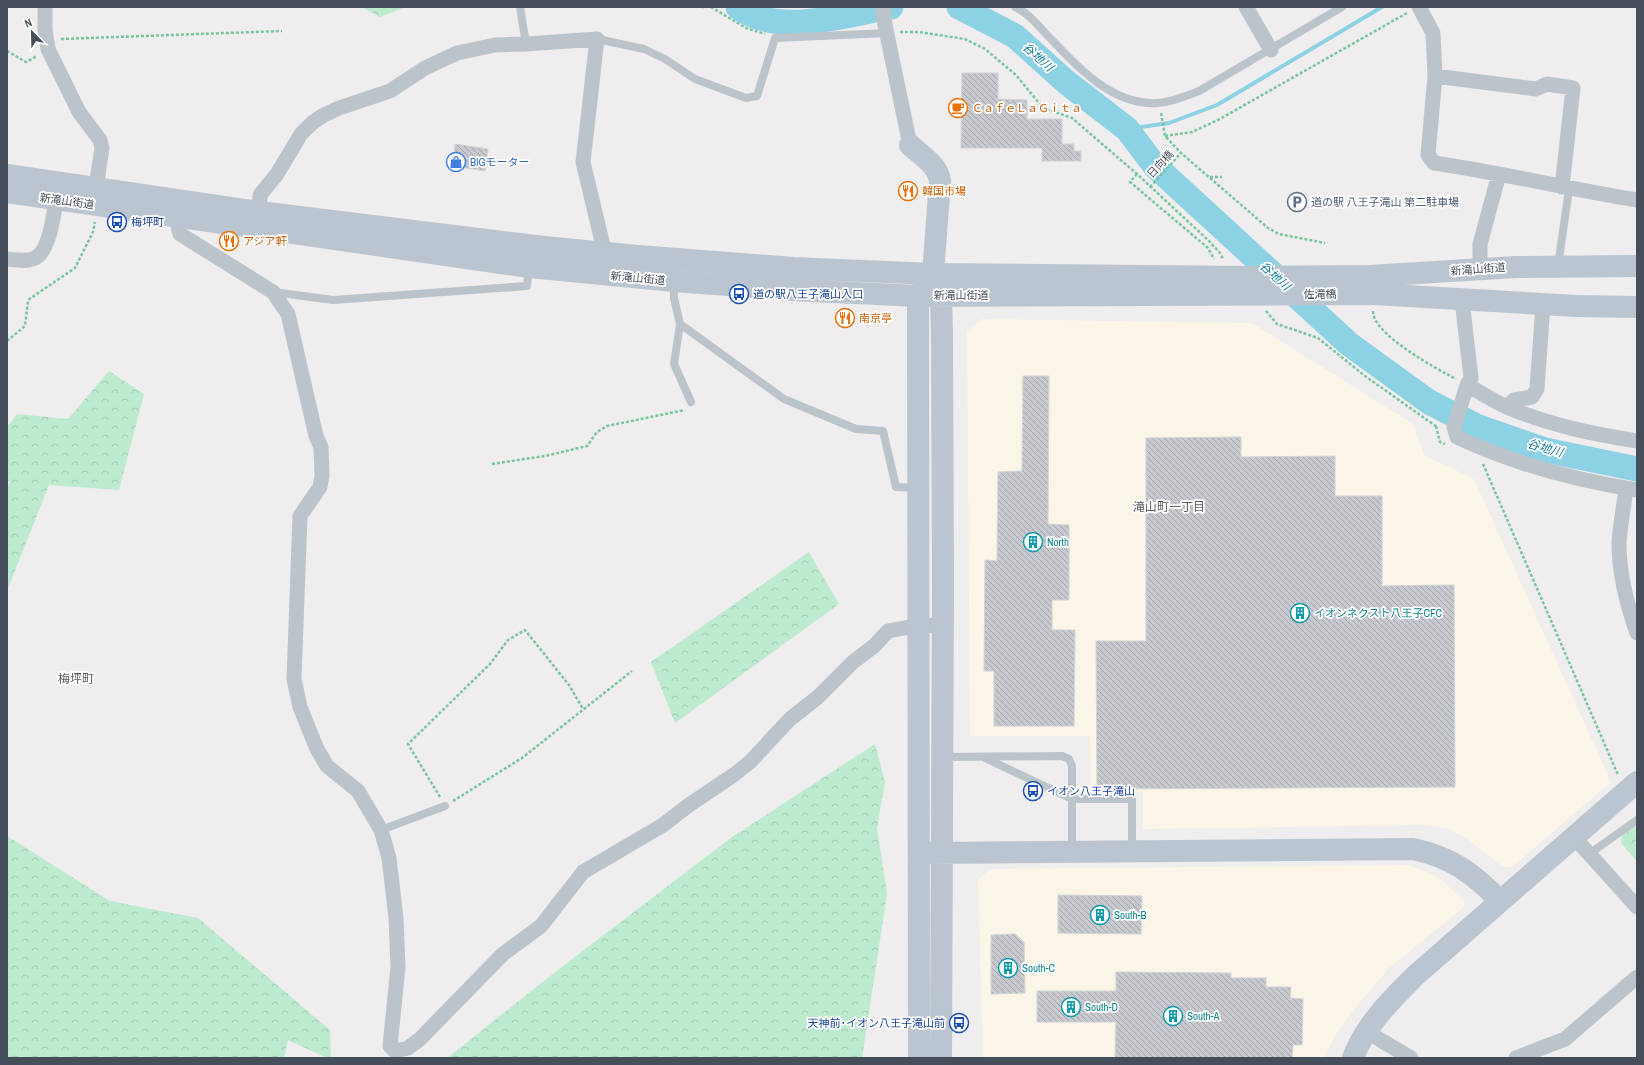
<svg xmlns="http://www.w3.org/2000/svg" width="1644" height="1065" viewBox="0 0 1644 1065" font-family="'Archivo Narrow','Noto Sans JP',sans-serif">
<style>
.commercial{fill:#faf5e6}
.forest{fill:url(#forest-crowns)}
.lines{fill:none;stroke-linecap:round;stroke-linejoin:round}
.stream{stroke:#8dd1e5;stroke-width:4}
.river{stroke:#8dd1e5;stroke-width:25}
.building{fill:url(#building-back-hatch);stroke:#d1d3d8}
.path{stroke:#77c6a1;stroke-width:2.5;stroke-dasharray:3 2;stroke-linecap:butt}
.lane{stroke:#bcc4cb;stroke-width:8}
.street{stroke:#bcc4cb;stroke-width:15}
.secondary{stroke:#bbc5d0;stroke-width:22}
.labels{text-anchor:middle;stroke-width:3.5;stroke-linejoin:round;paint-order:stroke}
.food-label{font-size:11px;fill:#c56008;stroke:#fff;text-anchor:start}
.shop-label{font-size:11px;fill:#366cbe;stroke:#fff;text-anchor:start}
.street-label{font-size:11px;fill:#464f59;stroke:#fff}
.service-label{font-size:11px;fill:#4e5e75;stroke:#fff;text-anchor:start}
.transit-label{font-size:11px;fill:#164399;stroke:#fff;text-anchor:start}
.culture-label{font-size:11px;fill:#0d838f;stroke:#fff;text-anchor:start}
.water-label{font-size:12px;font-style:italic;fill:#157d9c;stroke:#fff}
.neighbourhood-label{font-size:12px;fill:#5a5d61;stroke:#fff}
</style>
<defs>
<pattern id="forest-crowns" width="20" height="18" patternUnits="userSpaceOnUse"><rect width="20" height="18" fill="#bdebd0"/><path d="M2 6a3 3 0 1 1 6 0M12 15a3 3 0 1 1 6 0" fill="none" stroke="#a4cbb5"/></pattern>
<pattern id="building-back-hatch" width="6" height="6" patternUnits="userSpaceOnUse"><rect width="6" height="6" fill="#c7c9cf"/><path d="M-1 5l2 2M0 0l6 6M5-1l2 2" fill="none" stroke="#a3a6ab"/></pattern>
</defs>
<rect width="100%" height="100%" fill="#efeded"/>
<!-- commercial -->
<path class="commercial" d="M982,319L1252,323L1413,424L1424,455L1474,479L1611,782L1512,867H1503L1466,838L1447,828L1420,825L1143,829V792L1091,791L1090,736H970L967,331Z
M1409,865L1432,874L1445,883L1464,901V907L1389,968L1356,1007L1337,1033L1323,1058H983L978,880L990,869Z"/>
<!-- forest -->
<path class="forest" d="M361,7H406L380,17Z
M109,371L144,394L119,490L49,485L7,591V489L10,482L7,480V427L17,414L68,419Z
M809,552L839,604L675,723L651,662Z
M875,744L885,782L877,828L887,894L862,1058H447L563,966L732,837Z
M1637,816V861L1621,843L1623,826Z
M7,836L110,901L198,918L330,1030L331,1058H327L288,1040L284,1058H7Z"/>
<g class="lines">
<!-- stream -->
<path class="stream" d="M1127,129L1169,123L1217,105L1382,7"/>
<!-- river -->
<path class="river" d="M738,7C778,37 845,15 891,7
M959,7L1015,36L1066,82L1127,129L1155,166L1349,344L1429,402L1476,426L1545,450L1637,469"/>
</g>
<!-- building -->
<path class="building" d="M962,73H998V99L1027,100V119H1062V144H1074V151H1081V161H1042V148H961Z
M455,144L488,149L485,171L453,166Z
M1023,376H1049L1048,524L1069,525V600H1052V630H1075L1074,726H994V671H984L985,560L997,561L998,472L1022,471Z
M1241,437V457L1335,456V496H1382V586L1454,585L1455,787L1097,789L1096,641H1146V438Z
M1058,895L1142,896L1141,934L1058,933Z
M1015,934L1024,942L1025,993L991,994V935Z
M1116,972L1231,973V978H1266V987H1291L1290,998L1303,999L1302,1045H1293L1292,1058H1115L1116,1022H1037V991H1116Z"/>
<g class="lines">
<!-- path -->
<path class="path" d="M702,7H704
M711,7L746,28L765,34
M900,32H919L965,39L985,49L1016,75L1043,108L1072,118L1137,174L1209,241L1220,253L1223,259
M61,39L282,31
M7,51L26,62L37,56
M1161,113L1165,136L1181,153L1268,228L1279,234L1325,243
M1165,136L1192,132L1218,120L1407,13
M1137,174L1130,182L1208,248L1214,259
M1210,177H1222
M1150,187L1181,153
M1266,311L1277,324L1318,338L1365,376L1437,427
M1373,311C1372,334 1437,369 1456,379
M7,341L25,326L28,300L75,268L93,232L95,222
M1436,426L1440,442L1445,444
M492,464L545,456L587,446L597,432L607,426L685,410
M1483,464L1618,775
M440,797L408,744L490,664L508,640L525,630L569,685L583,709
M453,801L522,758L632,671"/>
<!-- lane -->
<path class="lane" d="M520,7L526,44
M1015,7C1029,13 1040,28 1051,39C1079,69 1114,106 1158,103C1173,102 1186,96 1199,91L1342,7
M597,39L644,49L665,59L695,79L746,98L757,96L775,38L888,33
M1558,266L1569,189
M674,282V298L680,324L784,399L856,429L883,431L896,487L917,488
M273,292L333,300L527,286L529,267
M680,324L674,364L691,402
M942,757L1062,756L1069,759L1072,766V851
M985,758L1072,799H1132V851
M381,830L445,806
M1589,854L1637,820"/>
<!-- street -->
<path class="street" d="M45,7V30L48,49L79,112L100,140L102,148L96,187
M883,7L885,25L910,145
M1246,7L1271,50
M1419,7L1433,33L1435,76L1428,155L1434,163C1502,173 1569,189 1637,200
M1435,76L1536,89L1547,84L1573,88L1562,187
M259,212L260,195L277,174L301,134L312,123L322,116L339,108L390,91L425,68L457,53L495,45L526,44L597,39L583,162L605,254
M176,218L180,234L273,292L288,314L316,436L321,447L322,476L320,487L300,516L294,679L300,707L317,749L327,766L358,791L381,830L389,858L396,918L398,967L390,1046L395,1051L408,1048L420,1039L503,954L541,926L583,872L663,825L689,805L735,774L750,762L790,719L818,697L853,662L874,646L888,631L920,625L943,626
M7,259C16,260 27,262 35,258C49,252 54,214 56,200
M1480,269V244L1499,174
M1462,300L1471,378L1467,385L1454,427L1457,437C1514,464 1575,480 1637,490
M1467,385C1480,392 1493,401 1507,407C1548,425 1593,434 1637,441
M1507,407L1514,400L1532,397L1537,389L1543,304
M1626,488C1624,506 1620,525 1619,543C1619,573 1627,605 1637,633
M1573,836L1637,907
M1367,1032L1411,1058
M1516,1058L1565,1039L1637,977"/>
<!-- secondary -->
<path class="secondary" d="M910,145C921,155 938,165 940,181L933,274L941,295L942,334L943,585L941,1058
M7,175L259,212L544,247L638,256L793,268L933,274L1250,277L1370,276L1516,267L1637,266
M7,192L529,267L674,281L793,290L918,296L1374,294L1576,306L1637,307
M928,853L1413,849C1451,857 1473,873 1500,901
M919,1058L918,296L927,283
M1353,1058C1365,1025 1392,999 1416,975L1637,782"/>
</g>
<!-- icons -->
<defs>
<symbol id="cafe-ring" viewBox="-11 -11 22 22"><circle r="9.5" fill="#fff" stroke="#e8710a" stroke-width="1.5"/><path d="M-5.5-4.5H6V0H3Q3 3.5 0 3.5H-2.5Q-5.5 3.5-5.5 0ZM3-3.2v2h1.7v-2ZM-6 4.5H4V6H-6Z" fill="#e8710a"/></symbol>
<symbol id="shop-ring" viewBox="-11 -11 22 22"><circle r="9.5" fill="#fff" stroke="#3f7fe0" stroke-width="1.5"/><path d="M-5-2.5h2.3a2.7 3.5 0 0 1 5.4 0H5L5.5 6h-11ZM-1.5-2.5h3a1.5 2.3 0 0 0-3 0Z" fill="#3f7fe0"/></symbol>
<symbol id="restaurant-ring" viewBox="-11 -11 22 22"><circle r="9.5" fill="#fff" stroke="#e8710a" stroke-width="1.5"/><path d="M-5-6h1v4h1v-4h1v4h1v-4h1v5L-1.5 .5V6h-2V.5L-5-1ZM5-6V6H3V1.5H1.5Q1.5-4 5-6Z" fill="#e8710a"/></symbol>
<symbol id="parking-ring" viewBox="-11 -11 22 22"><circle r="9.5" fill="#fff" stroke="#5c6f8a" stroke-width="1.5"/><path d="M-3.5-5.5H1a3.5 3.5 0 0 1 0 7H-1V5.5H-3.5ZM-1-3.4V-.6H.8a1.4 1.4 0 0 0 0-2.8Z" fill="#5c6f8a"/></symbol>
<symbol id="bus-ring" viewBox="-11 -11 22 22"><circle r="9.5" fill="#fff" stroke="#1a4fb4" stroke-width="1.5"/><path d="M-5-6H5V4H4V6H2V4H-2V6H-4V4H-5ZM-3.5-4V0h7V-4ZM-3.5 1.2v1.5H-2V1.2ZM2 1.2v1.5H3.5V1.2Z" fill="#1a4fb4"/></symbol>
<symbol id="building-ring" viewBox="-11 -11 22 22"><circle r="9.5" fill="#fff" stroke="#0f9aa8" stroke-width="1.5"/><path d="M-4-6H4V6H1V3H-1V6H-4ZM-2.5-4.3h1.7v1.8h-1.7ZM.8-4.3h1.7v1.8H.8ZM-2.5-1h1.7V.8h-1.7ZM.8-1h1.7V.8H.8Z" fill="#0f9aa8"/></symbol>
</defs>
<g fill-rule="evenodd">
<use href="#cafe-ring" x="947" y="97" width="22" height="22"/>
<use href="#shop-ring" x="445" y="151" width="22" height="22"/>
<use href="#restaurant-ring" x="897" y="180" width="22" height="22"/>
<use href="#parking-ring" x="1286" y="191" width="22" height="22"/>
<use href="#bus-ring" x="106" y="211" width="22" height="22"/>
<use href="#restaurant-ring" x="218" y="230" width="22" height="22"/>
<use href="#bus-ring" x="728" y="283" width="22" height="22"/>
<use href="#restaurant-ring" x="834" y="307" width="22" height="22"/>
<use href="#building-ring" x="1022" y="531" width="22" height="22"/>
<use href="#building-ring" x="1289" y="602" width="22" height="22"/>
<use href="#bus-ring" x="1022" y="780" width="22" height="22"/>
<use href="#building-ring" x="1089" y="904" width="22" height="22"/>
<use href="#building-ring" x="997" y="957" width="22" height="22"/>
<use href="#building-ring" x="1060" y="996" width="22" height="22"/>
<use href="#building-ring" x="1162" y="1005" width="22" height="22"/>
<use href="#bus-ring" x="948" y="1012" width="22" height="22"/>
</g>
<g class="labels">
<!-- food labels -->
<g class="food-label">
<text x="972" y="112">ＣａｆｅＬａＧｉｔａ</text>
<text x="922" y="195">韓国市場</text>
<text x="243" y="245">アジア軒</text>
<text x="859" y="322">南京亭</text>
</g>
<!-- shop labels -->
<g class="shop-label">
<text x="470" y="166">BIGモーター</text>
</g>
<!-- street labels -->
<g class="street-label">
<text transform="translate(1160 164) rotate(-47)" y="4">日向橋</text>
<text transform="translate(67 201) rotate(8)" y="4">新滝山街道</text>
<text transform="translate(1478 269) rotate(-4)" y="4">新滝山街道</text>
<text transform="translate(638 278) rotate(5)" y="4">新滝山街道</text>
<text x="1320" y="298">佐滝橋</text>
<text x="961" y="299">新滝山街道</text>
</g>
<!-- service labels -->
<g class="service-label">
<text x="1311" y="206">道の駅 八王子滝山 第二駐車場</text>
</g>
<!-- transit labels -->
<g class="transit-label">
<text x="131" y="226">梅坪町</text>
<text x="753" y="298">道の駅八王子滝山入口</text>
<text x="1047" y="795">イオン八王子滝山</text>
<text x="945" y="1027" text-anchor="end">天神前･イオン八王子滝山前</text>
</g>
<!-- culture labels -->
<g class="culture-label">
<text x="1047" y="546">North</text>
<text x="1314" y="617">イオンネクスト八王子CFC</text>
<text x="1114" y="919">South-B</text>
<text x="1022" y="972">South-C</text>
<text x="1085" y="1011">South-D</text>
<text x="1187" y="1020">South-A</text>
</g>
<!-- water labels -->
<g class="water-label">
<text transform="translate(1038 57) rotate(42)" y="4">谷地川</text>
<text transform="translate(1275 276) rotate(42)" y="4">谷地川</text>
<text transform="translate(1545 448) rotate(16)" y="4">谷地川</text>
</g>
<!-- neighbourhood labels -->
<g class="neighbourhood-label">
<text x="1169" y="511">滝山町一丁目</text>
<text x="76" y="683">梅坪町</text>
</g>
</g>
<!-- border -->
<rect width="1644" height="1065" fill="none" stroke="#464f59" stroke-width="16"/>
<!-- north arrow -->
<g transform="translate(32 32) rotate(337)" stroke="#ffffff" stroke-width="3" paint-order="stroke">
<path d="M0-3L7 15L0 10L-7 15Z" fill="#464f59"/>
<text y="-6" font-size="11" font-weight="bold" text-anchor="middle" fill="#464f59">N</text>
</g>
</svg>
